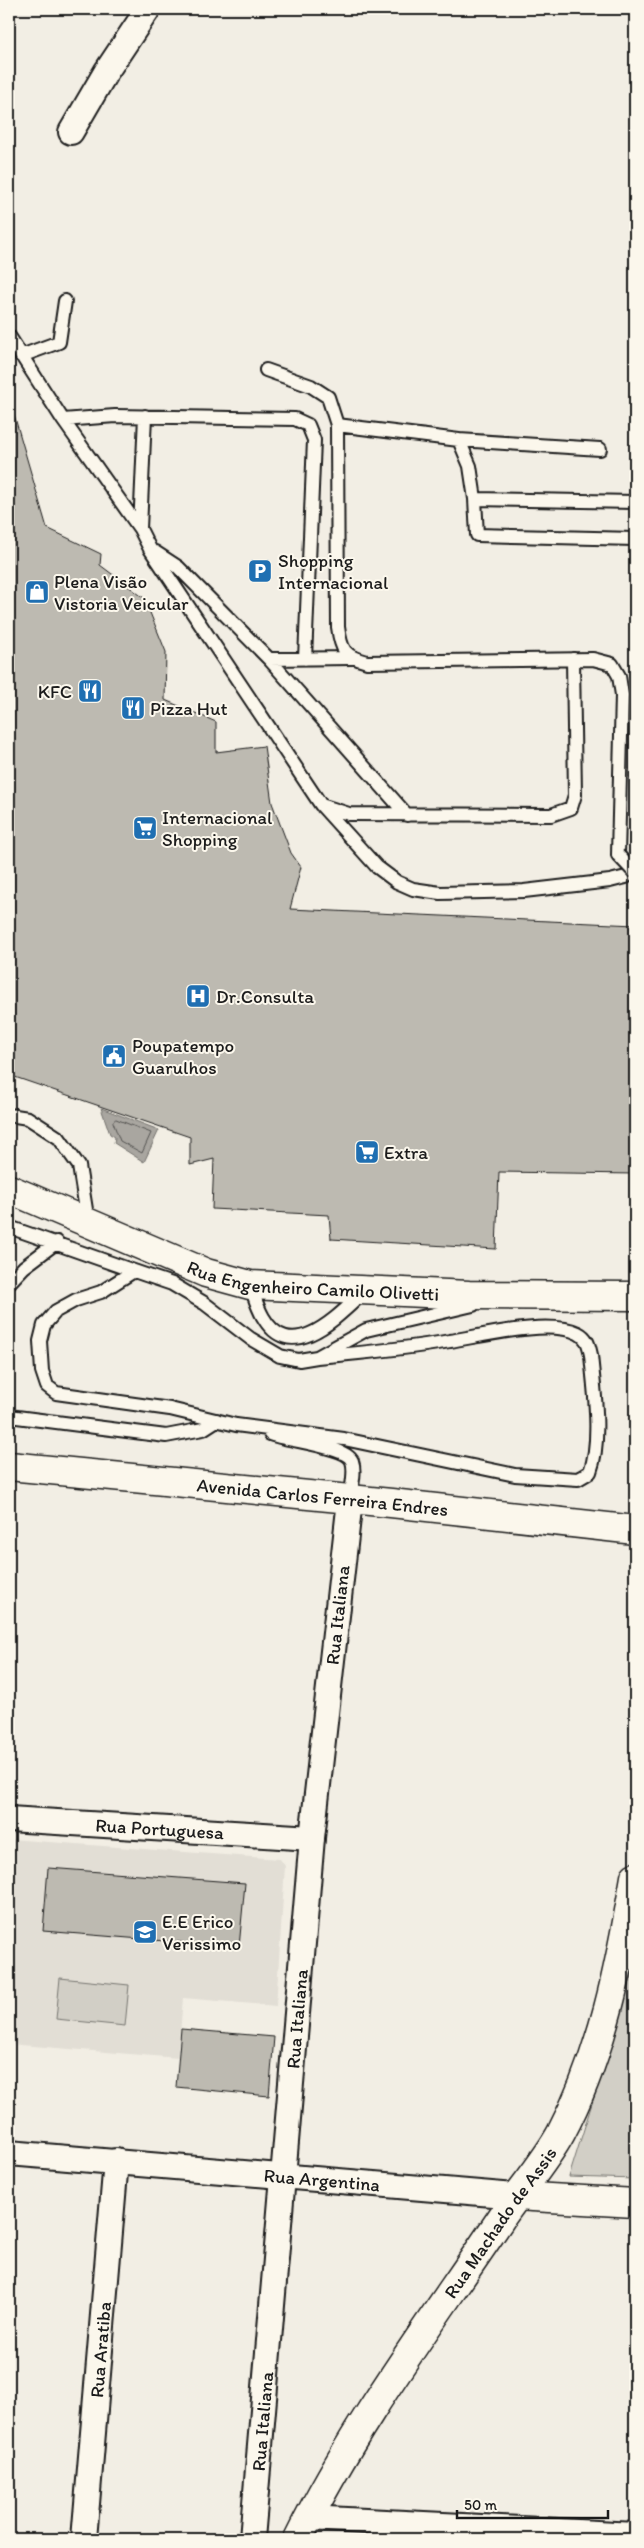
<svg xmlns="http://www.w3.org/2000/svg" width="644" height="2548" viewBox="0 0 644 2548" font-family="Itim,sans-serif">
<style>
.built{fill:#e2ded5}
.green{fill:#d2cfc6;stroke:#777671}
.water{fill:#a9a6a0;stroke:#716f6b}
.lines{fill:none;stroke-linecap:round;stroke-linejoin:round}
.shore{stroke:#545351;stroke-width:1}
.building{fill:#bdbab1;stroke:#1c1c1c}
.service-casing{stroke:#1c1c1c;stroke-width:16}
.minor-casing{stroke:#1c1c1c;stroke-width:28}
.tertiary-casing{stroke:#1c1c1c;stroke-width:31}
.service{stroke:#fbf7ec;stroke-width:12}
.minor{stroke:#fbf7ec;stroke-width:24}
.tertiary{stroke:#fbf7ec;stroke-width:28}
.service-bridge-casing{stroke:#1c1c1c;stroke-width:16;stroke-linecap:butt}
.service-bridge{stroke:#fbf7ec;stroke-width:12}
.labels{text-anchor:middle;stroke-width:4;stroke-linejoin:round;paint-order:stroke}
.poi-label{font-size:19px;fill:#1c1c1c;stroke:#fbf7ec;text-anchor:start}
.street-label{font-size:19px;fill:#1c1c1c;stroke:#fbf7ec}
</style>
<rect width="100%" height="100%" fill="#f2eee4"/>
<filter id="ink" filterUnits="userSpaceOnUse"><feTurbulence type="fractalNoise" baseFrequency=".02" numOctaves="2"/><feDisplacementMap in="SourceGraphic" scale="10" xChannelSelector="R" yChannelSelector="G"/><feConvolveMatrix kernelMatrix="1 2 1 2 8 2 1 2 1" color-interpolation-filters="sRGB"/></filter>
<g filter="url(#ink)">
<!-- built -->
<path class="built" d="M9,1839L280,1859L285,1866L276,2006L183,1998L178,2058L9,2044Z"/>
<!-- green -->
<path class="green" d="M635,1966V2179L569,2177Z
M60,1978L129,1985L125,2026L56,2019Z"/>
<!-- water -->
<path class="water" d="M101,1108L159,1130L144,1162L114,1143L115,1137L110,1134Z"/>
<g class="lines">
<!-- shore -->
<path class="shore" d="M116,1119L151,1133L142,1153L120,1141L113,1122Z"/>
</g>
<!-- building -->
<path class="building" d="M13,411L47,528L101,554L100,565L144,598L166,652L165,700L216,722V752L264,746L272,803L291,853L301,867L290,909L635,925V1174L499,1172L496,1249L331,1239L329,1215L212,1209L214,1159L190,1165V1137L9,1075V412Z
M48,1868L245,1883L239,1947L43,1931Z
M181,2029L274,2037L269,2096L176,2087Z"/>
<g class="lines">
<defs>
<path id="service" d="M9,336L63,420L140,529L150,549L321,805L377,867L397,882L413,889L440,893L524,891L610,881L626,877L635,867
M21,356L59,342L65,301
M266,370L311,386L328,397L337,425L338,627C341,650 344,656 367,662L593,659L612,664L619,676L622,695L618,855
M63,420L115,416L295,419L308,425L314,440L305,659
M337,425L459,440L470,466L475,499L635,502
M459,440L600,449
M475,499L477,535L635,539
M140,529L145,416
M155,552L178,567L269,659L407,815
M269,659L351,658
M321,805L349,814L551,815L571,808L575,795L573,659
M9,1115L28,1118L59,1138L79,1166L88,1222
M9,1227L134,1271
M9,1283L24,1267L57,1242
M250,1285C254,1295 257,1307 263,1317C291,1366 338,1316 363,1293
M317,1357C362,1353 406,1349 450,1341C482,1336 549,1319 578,1333C588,1338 589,1346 591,1355C594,1389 602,1440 590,1472L578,1479L515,1475L344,1439L236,1425L170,1409L56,1393L47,1386L42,1371L40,1341L44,1325L56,1311L76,1300L101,1292L134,1271L172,1284L204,1303L251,1339L280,1356L299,1360L317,1357L366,1330L473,1305
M9,1416L166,1436L203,1429L217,1420
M270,1434C286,1441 346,1446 352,1461C356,1472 351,1488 350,1500"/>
<g id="minor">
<path d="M71,132L106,72L148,9"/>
<path id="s1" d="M9,1819L312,1838"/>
<path id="s2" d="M9,2153L516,2196"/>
<path d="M308,2518L635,2535"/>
<path id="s3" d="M84,2539L116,2161"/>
<path id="s4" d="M252,2539L312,1838L350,1500"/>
</g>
<g id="tertiary">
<path id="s5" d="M9,1189L206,1273L250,1285L469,1295L635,1296"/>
<path id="s6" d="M9,1466L391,1503L635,1530"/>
<path d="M516,2196L635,2203"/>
<path id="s7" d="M298,2539C353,2427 430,2324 500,2220C518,2193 546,2161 561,2133C603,2053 620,1965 635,1877"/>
</g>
</defs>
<!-- service casing -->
<use href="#service" class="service-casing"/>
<!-- minor casing -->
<use href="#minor" class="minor-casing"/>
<!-- tertiary casing -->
<use href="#tertiary" class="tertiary-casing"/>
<!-- service -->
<use href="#service" class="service"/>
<!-- minor -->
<use href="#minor" class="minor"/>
<!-- tertiary -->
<use href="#tertiary" class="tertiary"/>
<defs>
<path id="service-bridge" d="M618,855L635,873"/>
</defs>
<!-- service-bridge casing -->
<use href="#service-bridge" class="service-bridge-casing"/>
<!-- service-bridge -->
<use href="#service-bridge" class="service-bridge"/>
</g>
</g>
<!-- icons -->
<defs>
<symbol id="parking-square" viewBox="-11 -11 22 22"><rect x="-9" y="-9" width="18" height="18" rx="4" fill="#1f6fb2" stroke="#fbf7ec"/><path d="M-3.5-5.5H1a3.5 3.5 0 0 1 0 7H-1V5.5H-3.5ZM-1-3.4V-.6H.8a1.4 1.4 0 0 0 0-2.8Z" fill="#fff"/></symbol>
<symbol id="shop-square" viewBox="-11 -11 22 22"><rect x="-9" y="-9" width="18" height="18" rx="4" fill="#1f6fb2" stroke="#fbf7ec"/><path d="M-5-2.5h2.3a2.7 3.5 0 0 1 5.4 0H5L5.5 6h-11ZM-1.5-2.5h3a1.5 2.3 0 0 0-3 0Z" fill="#fff"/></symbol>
<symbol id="restaurant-square" viewBox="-11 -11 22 22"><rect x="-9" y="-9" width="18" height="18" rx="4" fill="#1f6fb2" stroke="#fbf7ec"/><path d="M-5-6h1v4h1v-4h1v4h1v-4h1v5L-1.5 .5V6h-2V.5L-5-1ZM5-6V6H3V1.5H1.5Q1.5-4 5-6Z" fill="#fff"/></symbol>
<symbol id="supermarket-square" viewBox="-11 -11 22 22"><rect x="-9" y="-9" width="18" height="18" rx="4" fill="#1f6fb2" stroke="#fbf7ec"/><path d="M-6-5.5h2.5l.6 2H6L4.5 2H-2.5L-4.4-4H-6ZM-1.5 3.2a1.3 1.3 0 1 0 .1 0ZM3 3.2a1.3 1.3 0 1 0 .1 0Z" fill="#fff"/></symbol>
<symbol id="hospital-square" viewBox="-11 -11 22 22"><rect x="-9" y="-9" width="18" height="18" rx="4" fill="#1f6fb2" stroke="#fbf7ec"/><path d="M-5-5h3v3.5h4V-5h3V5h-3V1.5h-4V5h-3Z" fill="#fff"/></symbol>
<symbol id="civic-square" viewBox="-11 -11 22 22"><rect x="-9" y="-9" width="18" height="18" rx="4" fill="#1f6fb2" stroke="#fbf7ec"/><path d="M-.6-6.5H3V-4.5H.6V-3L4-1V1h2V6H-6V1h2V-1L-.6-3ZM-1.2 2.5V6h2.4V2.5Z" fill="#fff"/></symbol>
<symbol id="school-square" viewBox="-11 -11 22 22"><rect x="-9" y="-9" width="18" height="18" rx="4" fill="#1f6fb2" stroke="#fbf7ec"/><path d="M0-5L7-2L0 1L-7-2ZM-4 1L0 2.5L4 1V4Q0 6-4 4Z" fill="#fff"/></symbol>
</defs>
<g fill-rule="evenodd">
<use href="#parking-square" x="246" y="557" width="28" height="28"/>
<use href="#shop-square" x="23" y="578" width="28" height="28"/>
<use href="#restaurant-square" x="76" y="677" width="28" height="28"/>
<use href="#restaurant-square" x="119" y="694" width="28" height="28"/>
<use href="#supermarket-square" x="131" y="814" width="28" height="28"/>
<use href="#hospital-square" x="184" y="982" width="28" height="28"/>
<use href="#civic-square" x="100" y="1042" width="28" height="28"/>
<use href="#supermarket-square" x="353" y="1138" width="28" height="28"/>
<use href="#school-square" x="131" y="1918" width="28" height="28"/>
</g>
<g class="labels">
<!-- poi labels -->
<g class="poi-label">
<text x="278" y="567">Shopping<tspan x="278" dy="22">Internacional</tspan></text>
<text x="54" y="588">Plena Visão<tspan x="54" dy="22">Vistoria Veicular</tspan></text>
<text x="72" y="698" text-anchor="end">KFC</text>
<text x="150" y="715">Pizza Hut</text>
<text x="162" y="824">Internacional<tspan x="162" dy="22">Shopping</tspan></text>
<text x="216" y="1003">Dr.Consulta</text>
<text x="132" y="1052">Poupatempo<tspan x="132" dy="22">Guarulhos</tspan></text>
<text x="384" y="1159">Extra</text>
<text x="162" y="1928">E.E Erico<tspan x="162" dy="22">Verissimo</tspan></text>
</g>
<!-- street labels -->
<g class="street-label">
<text dy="7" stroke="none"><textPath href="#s5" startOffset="322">Rua Engenheiro Camilo Olivetti</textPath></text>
<text dy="7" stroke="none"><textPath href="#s6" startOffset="315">Avenida Carlos Ferreira Endres</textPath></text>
<text dy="7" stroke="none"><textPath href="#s4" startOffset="928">Rua Italiana</textPath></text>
<text dy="7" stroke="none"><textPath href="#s1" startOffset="151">Rua Portuguesa</textPath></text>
<text dy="7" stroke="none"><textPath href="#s4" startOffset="522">Rua Italiana</textPath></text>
<text dy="7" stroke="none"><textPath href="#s2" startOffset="314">Rua Argentina</textPath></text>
<text dy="7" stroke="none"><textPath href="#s7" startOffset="376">Rua Machado de Assis</textPath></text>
<text dy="7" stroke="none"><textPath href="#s3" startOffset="190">Rua Aratiba</textPath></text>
<text dy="7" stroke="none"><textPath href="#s4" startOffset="118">Rua Italiana</textPath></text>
</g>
</g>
<!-- margin -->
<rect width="644" height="2548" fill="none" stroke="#fbf7ec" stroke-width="30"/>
<rect x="15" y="15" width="614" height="2518" fill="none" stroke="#1c1c1c" stroke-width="2" filter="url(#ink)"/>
<!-- scale -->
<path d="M457 2510v8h151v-8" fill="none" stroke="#1c1c1c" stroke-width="2.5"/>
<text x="464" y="2510" font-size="15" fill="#1c1c1c" stroke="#fbf7ec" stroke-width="4" paint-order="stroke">50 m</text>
</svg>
